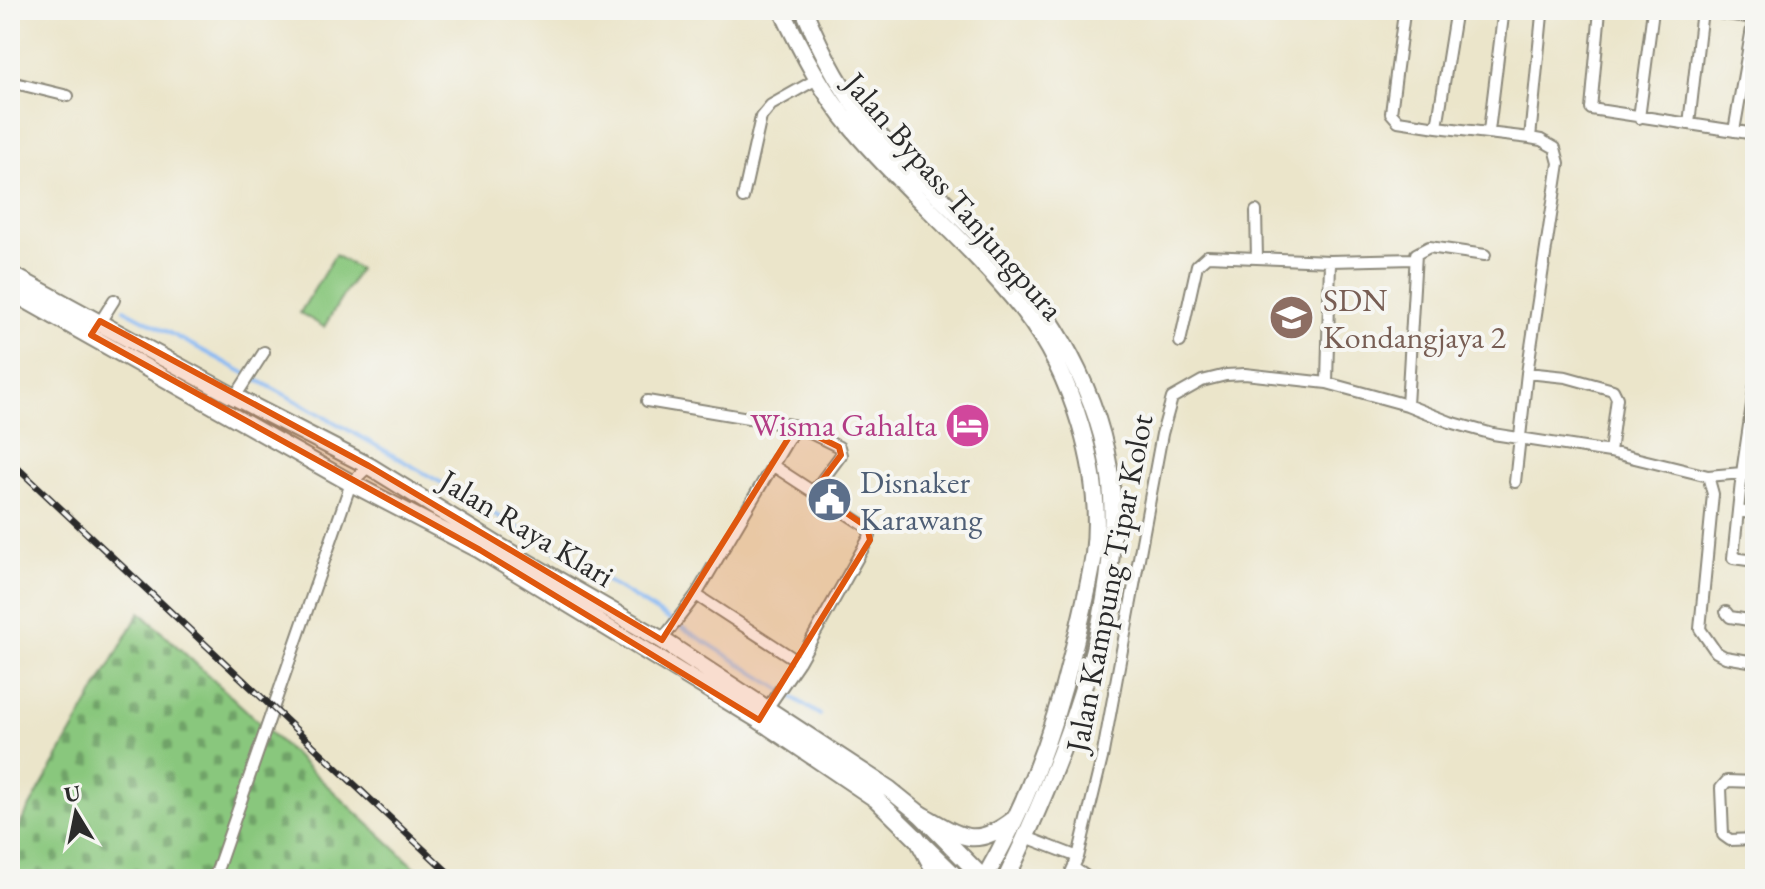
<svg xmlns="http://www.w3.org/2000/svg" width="1765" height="889" viewBox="0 0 1765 889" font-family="'EB Garamond',serif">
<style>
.grass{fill:#89c77d;stroke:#5a7954;stroke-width:2}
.cemetery{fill:url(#cemetery-stones);stroke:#5a7954;stroke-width:2}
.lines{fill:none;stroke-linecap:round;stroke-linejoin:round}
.stream{stroke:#87b8f3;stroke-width:4}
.minor-casing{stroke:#8b887a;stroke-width:14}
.primary-casing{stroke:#8b887a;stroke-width:20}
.trunk-casing{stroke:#8b887a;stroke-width:20}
.minor{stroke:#fff;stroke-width:10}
.primary{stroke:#fff;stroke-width:16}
.trunk{stroke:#fff;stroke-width:16}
.rail-casing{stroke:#2b2b2b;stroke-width:7}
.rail{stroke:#f6f6f2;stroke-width:4;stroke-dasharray:12;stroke-linecap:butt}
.marked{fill:#df570e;fill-opacity:0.2;stroke:#df570e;stroke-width:6;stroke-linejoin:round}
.labels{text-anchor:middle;stroke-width:8;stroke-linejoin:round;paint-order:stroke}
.street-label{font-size:32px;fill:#2b2b2b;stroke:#f6f6f2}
.education-label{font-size:32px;fill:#785e54;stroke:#f6f6f2;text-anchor:start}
.hotel-label{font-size:32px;fill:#b23c85;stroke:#f6f6f2;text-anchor:end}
.service-label{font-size:32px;fill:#4e5e75;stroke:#f6f6f2;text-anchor:start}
</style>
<defs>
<pattern id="cemetery-stones" width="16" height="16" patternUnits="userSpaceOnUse" patternTransform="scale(2)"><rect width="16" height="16" fill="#89c77d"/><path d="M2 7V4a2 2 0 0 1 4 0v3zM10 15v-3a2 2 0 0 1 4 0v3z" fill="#70a267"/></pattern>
</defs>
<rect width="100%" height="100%" fill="#f6f6f2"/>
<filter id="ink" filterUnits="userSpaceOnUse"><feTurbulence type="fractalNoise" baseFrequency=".0125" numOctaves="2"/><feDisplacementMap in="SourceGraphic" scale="16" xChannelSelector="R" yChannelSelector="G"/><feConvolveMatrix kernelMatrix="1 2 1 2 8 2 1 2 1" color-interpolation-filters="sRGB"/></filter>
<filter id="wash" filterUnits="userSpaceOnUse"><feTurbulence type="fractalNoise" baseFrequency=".006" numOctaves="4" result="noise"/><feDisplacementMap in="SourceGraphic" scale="32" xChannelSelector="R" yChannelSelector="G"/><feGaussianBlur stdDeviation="1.8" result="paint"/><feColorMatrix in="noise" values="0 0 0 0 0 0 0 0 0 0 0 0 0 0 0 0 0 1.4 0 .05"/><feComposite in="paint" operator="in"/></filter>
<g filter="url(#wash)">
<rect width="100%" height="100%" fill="#ebe5ca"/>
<!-- grass -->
<path class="grass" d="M335,255L359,269L324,327L300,313Z"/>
<!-- cemetery -->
<path class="cemetery" d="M140,612L428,879H10V842Z"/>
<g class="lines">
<!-- stream -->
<path class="stream" d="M124,309C363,433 595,569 820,715"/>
</g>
</g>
<g filter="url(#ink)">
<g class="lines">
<defs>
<path id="minor" d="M1600,10L1591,109L1755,134
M1697,10L1755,18
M1404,13L1391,113L1398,121L1437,127
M1454,21L1437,127L1530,138
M15,83L68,96
M1639,118L1653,10
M1689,124L1702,10
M1489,131L1503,16
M1734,131L1755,11
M743,198L761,117L771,105L817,79
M1256,211L1257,258
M10,244L12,238
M97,327L114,300
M1180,342L1197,265L1207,256L1330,261L1415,259
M1527,373L1566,377L1613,390L1617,398L1610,452
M1327,383L1330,261
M1755,384L1742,473L1733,558L1755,561
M235,397L264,352
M647,401L796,426L839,447L841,455L814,491
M1407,405L1416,254L1429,247L1485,255
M1708,476L1742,473
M1515,482L1527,373L1559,163L1555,148L1541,140L1530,138L1542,15
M1739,511L1755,514
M696,595L799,662
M1726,612L1730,617L1755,621
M662,640L696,595L796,426
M764,713L799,662L870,536L867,527L772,465
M1755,782L1727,781L1721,788L1723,835L1730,840L1755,839
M1026,837L1078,857
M1074,868L1090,879
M214,879L351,483L369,466
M1068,879L1078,857L1102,758L1162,434L1172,398L1202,381L1226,375L1245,374L1327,383L1407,405L1450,422L1493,434L1610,452L1708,476L1713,494L1700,629L1716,652L1725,657L1755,662"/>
<path id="primary" d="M10,274L235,397L369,466L497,545L662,640L889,789L920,814L984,879
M10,291L351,483L480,550L759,720L876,799L958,879"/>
<path id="trunk" d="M782,10C802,53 823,93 853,129C906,192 972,245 1023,310C1072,373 1104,474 1094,554C1089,588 1080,622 1072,655C1053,734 1025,808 984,879
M804,10C821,51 841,91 870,125C912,174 963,216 1006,264C1062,326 1107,411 1112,497C1119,622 1059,768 1006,879
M920,814C959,835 973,851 1013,820
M917,838L939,879"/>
</defs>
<!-- minor casing -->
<use href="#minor" class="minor-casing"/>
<!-- primary casing -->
<use href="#primary" class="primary-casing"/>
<!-- trunk casing -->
<use href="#trunk" class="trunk-casing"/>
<!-- minor -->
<use href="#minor" class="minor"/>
<!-- primary -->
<use href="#primary" class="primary"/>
<!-- trunk -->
<use href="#trunk" class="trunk"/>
<defs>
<path id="rail" d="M10,461L455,879"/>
</defs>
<!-- rail casing -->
<use href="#rail" class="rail-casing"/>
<!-- rail -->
<use href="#rail" class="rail"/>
</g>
</g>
<!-- marked area -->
<path class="marked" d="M100,321L369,466L662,640L796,426L839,447L841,455L814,491L867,527L870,540L759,720L480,550L91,335Z"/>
<!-- icons -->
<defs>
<symbol id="school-disc" viewBox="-11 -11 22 22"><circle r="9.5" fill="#8d6e63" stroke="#f6f6f2"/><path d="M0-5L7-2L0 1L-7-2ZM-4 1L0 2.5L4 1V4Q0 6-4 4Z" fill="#fff"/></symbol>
<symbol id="hotel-disc" viewBox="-11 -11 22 22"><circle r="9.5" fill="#d1479c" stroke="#f6f6f2"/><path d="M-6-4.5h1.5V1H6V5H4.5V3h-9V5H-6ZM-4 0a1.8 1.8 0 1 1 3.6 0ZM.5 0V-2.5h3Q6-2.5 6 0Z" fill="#fff"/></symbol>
<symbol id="civic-disc" viewBox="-11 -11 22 22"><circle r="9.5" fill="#5c6f8a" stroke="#f6f6f2"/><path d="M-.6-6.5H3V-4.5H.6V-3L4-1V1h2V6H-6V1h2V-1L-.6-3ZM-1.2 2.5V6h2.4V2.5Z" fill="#fff"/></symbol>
</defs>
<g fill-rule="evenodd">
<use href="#school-disc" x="1266" y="292" width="51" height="51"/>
<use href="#hotel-disc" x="942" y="400" width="51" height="51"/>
<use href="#civic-disc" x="804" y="474" width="51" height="51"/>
</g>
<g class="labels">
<!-- street labels -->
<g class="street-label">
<text transform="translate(954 196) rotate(49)" y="11">Jalan Bypass Tanjungpura</text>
<text transform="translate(527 528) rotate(31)" y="11">Jalan Raya Klari</text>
<text transform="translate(1109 583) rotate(-79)" y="11">Jalan Kampung Tipar Kolot</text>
</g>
<!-- education labels -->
<g class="education-label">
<text x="1323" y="311">SDN<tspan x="1323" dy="37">Kondangjaya 2</tspan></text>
</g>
<!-- hotel labels -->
<g class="hotel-label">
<text x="937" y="436">Wisma Gahalta</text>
</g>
<!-- service labels -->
<g class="service-label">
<text x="860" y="493">Disnaker<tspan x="860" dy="37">Karawang</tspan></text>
</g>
</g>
<!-- margin -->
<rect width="1765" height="889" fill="none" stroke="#f6f6f2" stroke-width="40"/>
<!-- north arrow -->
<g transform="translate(76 813) rotate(350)" stroke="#f6f6f2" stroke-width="6" paint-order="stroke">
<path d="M0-6L14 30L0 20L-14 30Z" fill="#2b2b2b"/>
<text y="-12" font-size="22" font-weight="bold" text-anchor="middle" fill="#2b2b2b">U</text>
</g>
</svg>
